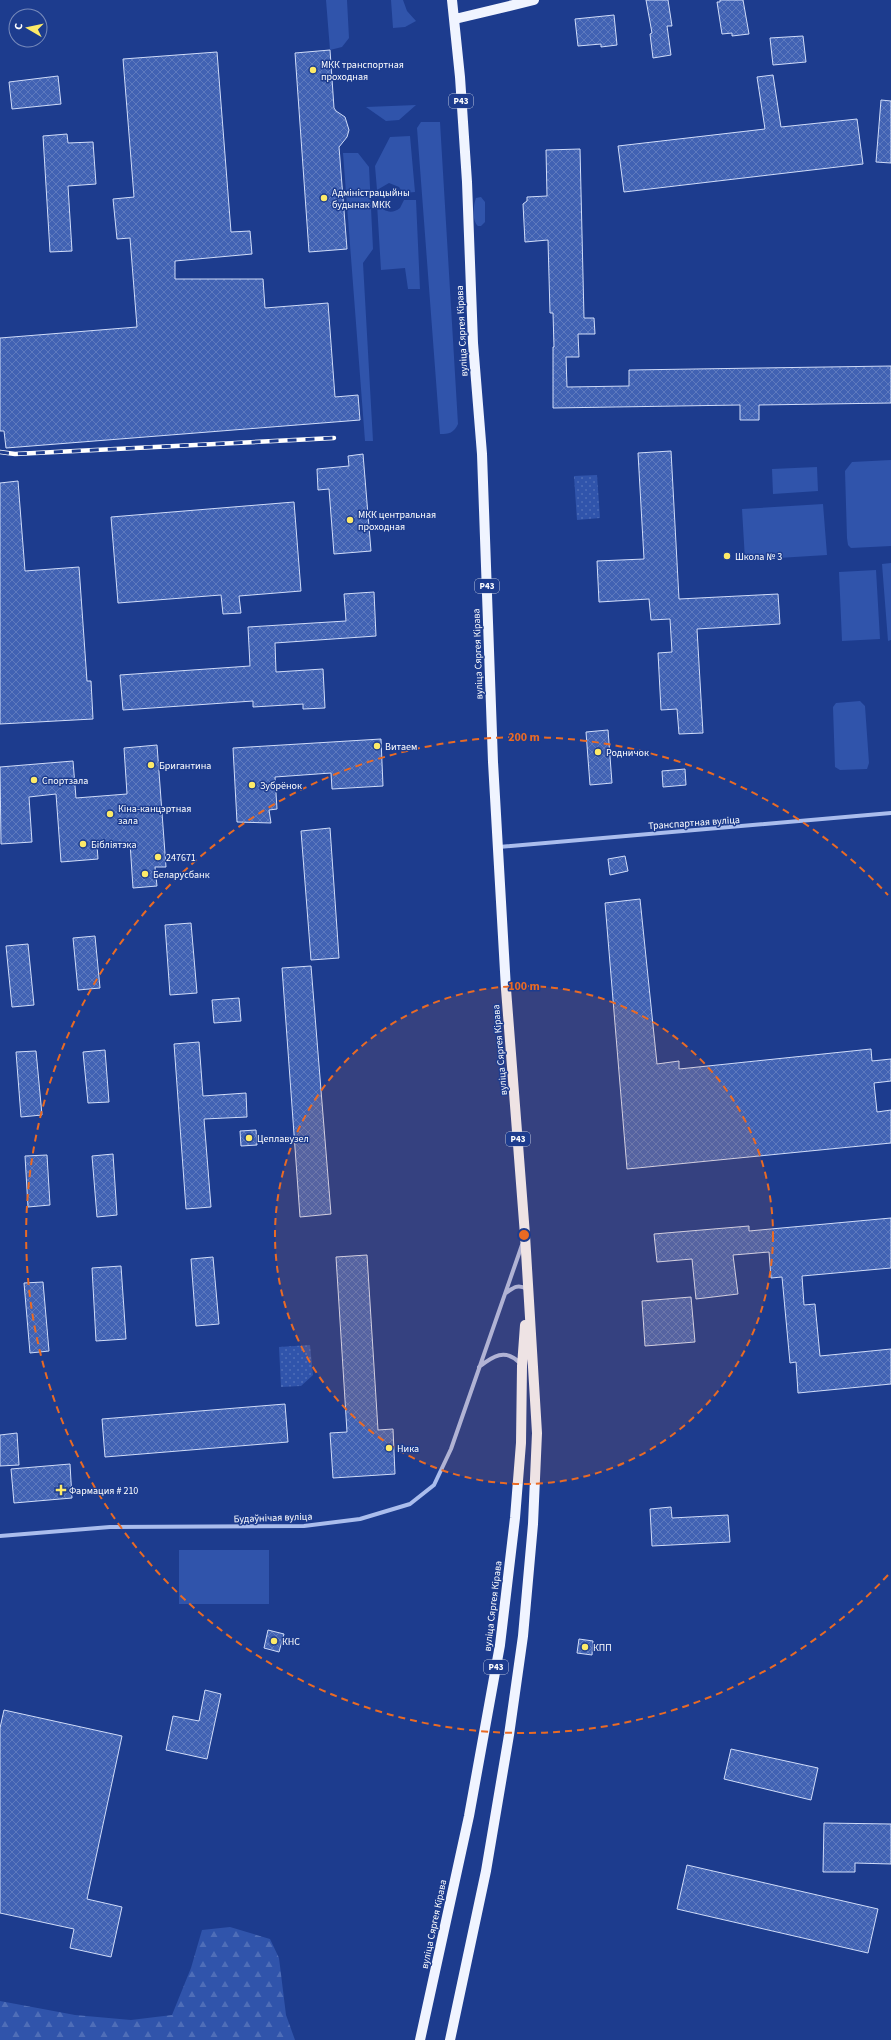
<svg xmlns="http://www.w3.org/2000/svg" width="891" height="2040" viewBox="0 0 891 2040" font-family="'Source Sans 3',sans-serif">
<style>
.grass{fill:#3054ab}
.forest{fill:url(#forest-firs)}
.park{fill:url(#park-dots)}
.building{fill:url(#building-cross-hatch);stroke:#d0dcf9}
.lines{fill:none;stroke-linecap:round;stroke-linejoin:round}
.street{stroke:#aabded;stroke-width:4}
.primary{stroke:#f0f4ff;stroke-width:10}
.rail-casing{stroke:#fff;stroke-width:4.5}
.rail{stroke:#1d3c8e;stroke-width:3;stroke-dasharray:9;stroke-linecap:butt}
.ring{fill:none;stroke:#ea6a24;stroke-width:2;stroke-dasharray:7 5}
.poi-dot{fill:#fdea68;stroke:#1d3c8e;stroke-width:1.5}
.labels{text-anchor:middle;stroke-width:3;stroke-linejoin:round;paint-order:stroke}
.shield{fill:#1d3c8e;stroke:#bbc4dd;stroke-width:1}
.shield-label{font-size:9px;font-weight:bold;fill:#fff}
.poi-label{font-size:10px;fill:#fff;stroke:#1d3c8e;text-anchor:start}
.street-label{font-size:10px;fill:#fff;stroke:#1d3c8e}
.centre{fill:#ea6a24;stroke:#1d3c8e;stroke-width:2}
.ring-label{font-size:12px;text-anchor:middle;font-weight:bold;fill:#ea6a24;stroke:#1d3c8e;stroke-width:3;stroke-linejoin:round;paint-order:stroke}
</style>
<defs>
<pattern id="forest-firs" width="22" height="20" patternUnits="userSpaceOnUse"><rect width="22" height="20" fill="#3054ab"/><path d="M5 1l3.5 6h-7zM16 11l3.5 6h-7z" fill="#4f6eb8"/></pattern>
<pattern id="park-dots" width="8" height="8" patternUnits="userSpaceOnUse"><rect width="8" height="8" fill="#3054ab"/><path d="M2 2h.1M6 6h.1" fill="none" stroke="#4f6eb8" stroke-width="1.8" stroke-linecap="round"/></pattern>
<pattern id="building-cross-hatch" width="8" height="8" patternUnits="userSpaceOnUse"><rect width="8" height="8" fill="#4162b3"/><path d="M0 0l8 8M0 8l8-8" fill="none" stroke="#5e7abe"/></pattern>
</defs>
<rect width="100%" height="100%" fill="#1d3c8e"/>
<!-- grass -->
<path class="grass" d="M326,0H347L349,38L342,47L330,50Z
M391,0H403L407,11L416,21L405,27L393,28Z
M416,105L399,120L386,121L366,107Z
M421,122H440L458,424C454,433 449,434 440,434L417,128Z
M410,136L415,192L403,193L399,187L389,183L377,190L375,166L390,137Z
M343,153H358L369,167L373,249L363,263L373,441H365Z
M481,197L485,202V222L481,226H478C472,221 473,206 476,198Z
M404,200H416L420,289H408L405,268L381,270L377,204C384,211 391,215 400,208Z
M891,460V546L851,548L848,545L847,538L845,471L852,462Z
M817,467L818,491L773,494L772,469Z
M823,504L827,555L745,560L742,509Z
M891,563V640L888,641L882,564Z
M876,570L880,639L842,641L839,572Z
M860,701L865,706L869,763L867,769L840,770L835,767L833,707L836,703Z
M179,1550H269V1604H179Z"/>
<!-- forest -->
<path class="forest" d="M230,1927L270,1939L279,1958L286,2015L295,2040H0V2001L75,2015L131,2020L172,2015L191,1968L202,1930Z"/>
<!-- park -->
<path class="park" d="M597,475L600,518L577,520L574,476Z
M310,1345L313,1375L301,1386L281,1387L279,1347Z"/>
<!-- building -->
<path class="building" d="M646,0H668L672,26H667L671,55L653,58L650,34L652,33Z
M720,0H743L749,34L732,36V33L722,34L717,2H720Z
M614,15L617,45L601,47V44L578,46L575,19Z
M803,36L806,62L773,65L770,38Z
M330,50L334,108L336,111L345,117L349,130L347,137L339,147L347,249L309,252L295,53Z
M217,52L231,232L250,231L252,254L175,261V279H263L265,308L328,303L335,397L358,395L360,420L6,448L4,431H0V338L137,327L130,238L117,239L113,199L134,197L123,59Z
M773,75L781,127L857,119L863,164L624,192L618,146L765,129L757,77Z
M58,76L61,104L12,109L9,82Z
M881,100L891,101V163L876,162Z
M67,134L68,143L93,142L96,184L68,186L72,251L50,252L43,136Z
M580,149L584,318H594L595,334H578L579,357H566L567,387L629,386V370L891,366V403L759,405V420H740V405L553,408V347H554L553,313H550L548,240L525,242L523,204L527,201V197L547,196L546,150Z
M671,451L679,599L778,594L780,624L697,629L703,733L679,734L677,709L661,710L658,653L672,652L670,619L651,620L649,599L599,602L597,561L644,559L638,453Z
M363,454L371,551L334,554L329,489L318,490L317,469L349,466L348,456Z
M18,481L25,571L79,567L87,681H91L93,719L0,724V483Z
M294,502L301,591L239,596L241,613L223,614L221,595L118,603L111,517Z
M374,592L376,636L275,643L276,672L323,669L325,708L303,709V704L253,707V701L123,710L120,675L250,666L248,627L346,621L344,594Z
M608,730L612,783L590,785L586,732Z
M381,739L383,786L332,789L331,773L275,777L277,809L269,810L271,823L237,822L233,748Z
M157,745L166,867H155L157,886L133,888L130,843L97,845L98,859L61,862L56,794L29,797L32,842L1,844L0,767L73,761L76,798L127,794L124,748Z
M685,769L686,785L663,787L662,771Z
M330,828L339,958L311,960L301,831Z
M625,856L628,871L610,875L608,859Z
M640,899L657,1064L679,1061V1069L871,1049L872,1061L891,1059V1081L874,1083L877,1112L891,1110V1143L627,1169L605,903Z
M191,923L197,993L170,995L165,925Z
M95,936L100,988L78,990L73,938Z
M28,944L34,1005L12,1007L6,946Z
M311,966L331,1214L300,1217L282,968Z
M239,998L241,1021L214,1023L212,1000Z
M199,1042L203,1096L246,1093L247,1117L204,1119L211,1207L186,1209L174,1044Z
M105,1050L109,1102L88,1103L83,1052Z
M36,1051L42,1115L21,1117L16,1052Z
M256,1130L257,1145L241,1146L240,1131Z
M113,1154L117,1215L97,1217L92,1156Z
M47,1155L50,1205L28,1207L25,1156Z
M891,1218V1268L802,1276L804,1305L815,1304L820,1356L891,1349V1384L798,1393L796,1362L790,1363L782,1277L771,1278L769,1252L733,1255L738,1294L696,1299L692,1259L657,1262L654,1234L749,1226V1231Z
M367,1255L378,1430L393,1429L395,1474L333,1478L330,1433L347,1432L336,1257Z
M213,1257L219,1324L196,1326L191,1259Z
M121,1266L126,1339L96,1341L92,1268Z
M43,1282L49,1351L30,1353L24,1283Z
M691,1297L695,1342L645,1346L642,1301Z
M285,1404L288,1442L105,1457L102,1419Z
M17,1433L19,1465L0,1466V1435Z
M70,1464L72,1498L14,1503L11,1469Z
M671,1507L672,1518L728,1515L730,1542L652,1546L650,1509Z
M268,1630L284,1634L279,1652L264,1648Z
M579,1639L593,1641L592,1655L577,1653Z
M205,1690L221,1694L207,1759L166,1750L173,1716L199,1721Z
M4,1710L122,1736L87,1899L122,1907L111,1957L70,1948L74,1929L0,1913V1728Z
M731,1749L818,1768L811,1800L724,1779Z
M824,1823L891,1824V1864L855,1863V1872H823Z
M687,1865L878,1909L868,1953L677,1909Z"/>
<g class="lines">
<!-- street -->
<path class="street" d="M499,847L891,813
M506,1293C514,1287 518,1284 527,1289
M479,1367C493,1356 505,1348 520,1363
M0,1536L110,1527L304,1526L360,1519L410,1504L434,1485L451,1449L522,1245"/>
<!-- primary -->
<path class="primary" d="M455,19L534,0
M420,2040L469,1816L500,1645L515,1518L521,1443L522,1366L525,1325
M450,2040L486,1871L509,1735L523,1636L533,1524L537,1433L525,1235L506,989L493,762L482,454L473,343L467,182L460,77L452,0"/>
<defs>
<path id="rail" d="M0,452L15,454L334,438"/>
</defs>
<!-- rail casing -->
<use href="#rail" class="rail-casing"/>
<!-- rail -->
<use href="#rail" class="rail"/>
</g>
<!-- distance rings -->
<circle cx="524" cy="1235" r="249" fill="#ea6a24" fill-opacity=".12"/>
<g class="ring">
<circle cx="524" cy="1235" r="249"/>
<path d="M888 1575A498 498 0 1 1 888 895"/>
</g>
<!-- markers -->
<g class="poi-dot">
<circle cx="313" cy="70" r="4"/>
<circle cx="324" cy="198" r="4"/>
<circle cx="350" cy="520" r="4"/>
<circle cx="727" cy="556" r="4"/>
<circle cx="377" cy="746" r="4"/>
<circle cx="598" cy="752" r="4"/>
<circle cx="151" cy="765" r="4"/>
<circle cx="34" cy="780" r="4"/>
<circle cx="252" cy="785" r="4"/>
<circle cx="110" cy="814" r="4"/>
<circle cx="83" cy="844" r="4"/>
<circle cx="158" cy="857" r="4"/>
<circle cx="145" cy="874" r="4"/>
<circle cx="249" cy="1138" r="4"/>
<circle cx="389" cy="1448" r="4"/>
<path d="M59 1484h4v4h4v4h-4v4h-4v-4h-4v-4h4z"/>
<circle cx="274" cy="1641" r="4"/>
<circle cx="585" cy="1647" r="4"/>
</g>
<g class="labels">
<!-- shield labels -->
<g class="shield">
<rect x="449" y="94" width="24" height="14" rx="3"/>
<rect x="475" y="579" width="24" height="14" rx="3"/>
<rect x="506" y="1132" width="24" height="14" rx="3"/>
<rect x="484" y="1660" width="24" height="14" rx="3"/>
</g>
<g class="shield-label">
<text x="461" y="104">Р43</text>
<text x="487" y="589">Р43</text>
<text x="518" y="1142">Р43</text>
<text x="496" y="1670">Р43</text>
</g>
<!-- poi labels -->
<g class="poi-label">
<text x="321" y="68">МКК транспортная<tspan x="321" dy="12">проходная</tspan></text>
<text x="332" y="196">Адміністрацыйны<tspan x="332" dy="12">будынак МКК</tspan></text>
<text x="358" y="518">МКК центральная<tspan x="358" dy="12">проходная</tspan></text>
<text x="735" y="560">Школа № 3</text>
<text x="385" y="750">Витаем</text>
<text x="606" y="756">Родничок</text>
<text x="159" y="769">Бригантина</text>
<text x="42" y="784">Спортзала</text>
<text x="260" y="789">Зубрёнок</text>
<text x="118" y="812">Кіна-канцэртная<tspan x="118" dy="12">зала</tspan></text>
<text x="91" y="848">Бібліятэка</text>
<text x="166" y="861">247671</text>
<text x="153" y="878">Беларусбанк</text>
<text x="257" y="1142">Цеплавузел</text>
<text x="397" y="1452">Ника</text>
<text x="69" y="1494">Фармация # 210</text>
<text x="282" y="1645">КНС</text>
<text x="593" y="1651">КПП</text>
</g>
<!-- street labels -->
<g class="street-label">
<text transform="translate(461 331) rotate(-93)" y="4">вуліца Сяргея Кірава</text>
<text transform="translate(477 654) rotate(-92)" y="4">вуліца Сяргея Кірава</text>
<text transform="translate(694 822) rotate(-4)" y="4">Транспартная вуліца</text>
<text transform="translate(499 1050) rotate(-95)" y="4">вуліца Сяргея Кірава</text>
<text transform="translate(273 1517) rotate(-2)" y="4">Будаўнічая вуліца</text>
<text transform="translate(492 1606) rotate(-83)" y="4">вуліца Сяргея Кірава</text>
<text transform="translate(433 1924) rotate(-78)" y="4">вуліца Сяргея Кірава</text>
</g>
</g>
<circle cx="524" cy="1235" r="6" class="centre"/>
<g class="ring-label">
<text x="524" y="741">200 m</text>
<text x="524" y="990">100 m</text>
</g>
<!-- north arrow -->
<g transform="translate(28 28) rotate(279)"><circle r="19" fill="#1d3c8e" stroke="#778abb"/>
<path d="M0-3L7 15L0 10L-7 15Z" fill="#fdea68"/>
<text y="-6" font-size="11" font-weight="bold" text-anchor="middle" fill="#ffffff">С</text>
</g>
</svg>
